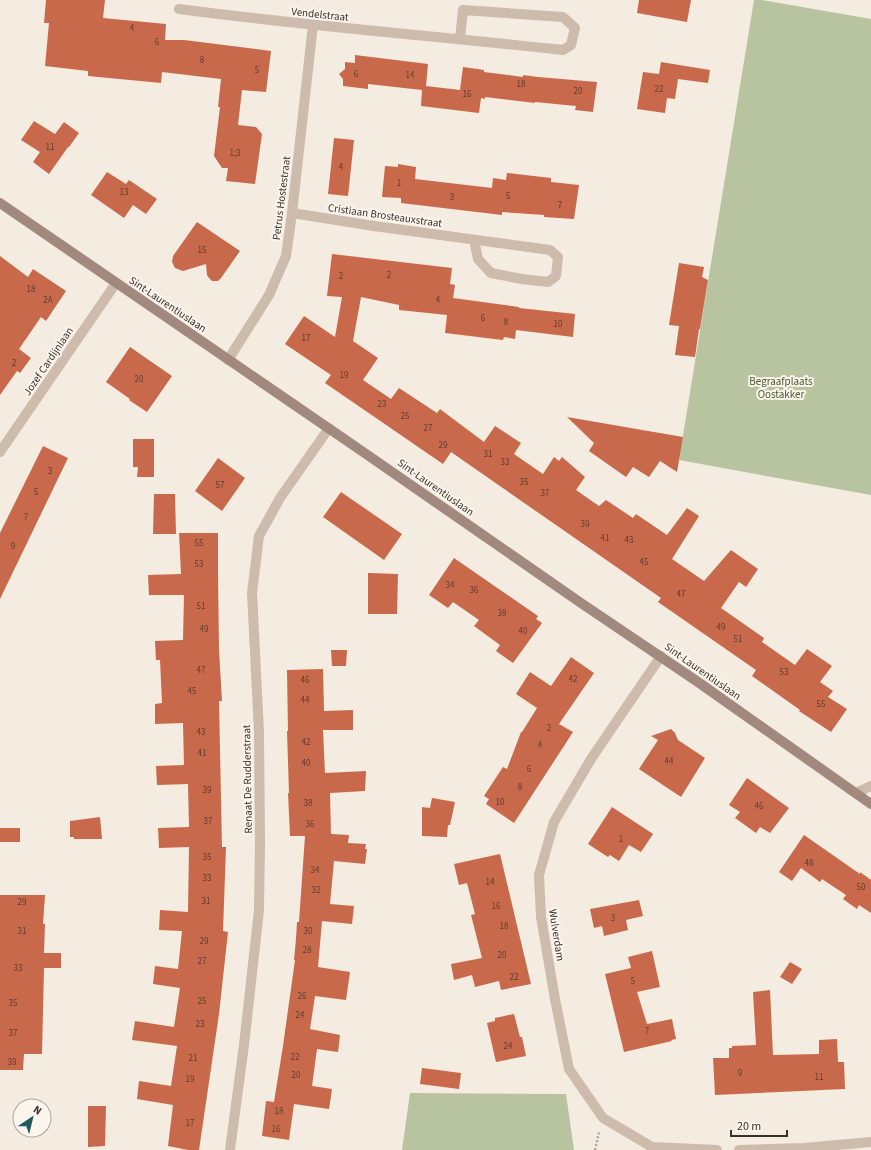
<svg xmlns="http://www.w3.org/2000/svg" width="871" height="1150" viewBox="0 0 871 1150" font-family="'Source Sans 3',sans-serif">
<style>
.green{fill:#b8c4a0}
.building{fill:#c8694b}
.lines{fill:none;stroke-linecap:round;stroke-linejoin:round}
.path{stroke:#b9a596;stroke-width:2.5;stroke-dasharray:2 2;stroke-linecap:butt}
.street{stroke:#cdbbac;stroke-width:10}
.secondary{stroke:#a18a7d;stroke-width:10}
.labels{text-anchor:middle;stroke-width:4;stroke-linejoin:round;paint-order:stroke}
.number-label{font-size:9px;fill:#5e3e33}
.street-label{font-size:11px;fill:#3b302b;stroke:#fbf5ee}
.park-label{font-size:11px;fill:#4a5a2e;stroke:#fbf5ee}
</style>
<rect width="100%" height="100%" fill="#f4ebe1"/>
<!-- green -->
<path class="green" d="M754,0H762L871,19V495L679,460Z
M410,1093L566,1094L574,1150H402Z"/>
<!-- building -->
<path class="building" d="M46,0H105L103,18L166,24L165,40H184L271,51L266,92L242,90L238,125L256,127L262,134L255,184L226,181L228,168H222L214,156L220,107H218L221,79L162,72L161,83L88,76V71L45,66L49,23H44Z
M639,0H691L687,22L637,13Z
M355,55L428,64L426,86L460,90L463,67L484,70V72L523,77V75L538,77L597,82L593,112L575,110L576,106L535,102V103L485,97V99L481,98L479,113L421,106L422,90L368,84V89L343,86V79L339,74L345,69V62L355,63Z
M661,62L710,70L708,83L678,79L675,99L667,98L665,113L637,109L643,72L659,74Z
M34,121L55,134L64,122L79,133L69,147H68L49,174L33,162L40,152L21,140Z
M334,138L354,140L348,196L328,194Z
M398,164L416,167L415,179L492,188L493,178L506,180L507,173L551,178V182L579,185L574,219L544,217V215L502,212V215L401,203V198L382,197L385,166L398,167Z
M107,172L126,184L129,180L157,199L146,214L133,205L124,218L91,195Z
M197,222L240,251L221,278L218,281H212L209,278L207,275L206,264L183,271L175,268L172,262L173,256Z
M332,254L452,268L450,284L455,285L453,298L519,307V308L575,314L573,337L516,330L515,339L504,337L503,340L445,333L447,315L399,310V305L361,297L353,341L378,358L363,380L391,399L399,388L437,413L440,409L484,442L495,426L521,443L514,454L543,474L554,457L559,461L562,457L585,477L576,490L599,506L606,500L633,518L636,514L667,535L687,508L699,516L672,559L704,581L731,550L758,569L746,587L739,582L721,608L764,638L762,642L795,665L807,649L832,666L820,682L833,691L828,697L847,709L831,732L799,711L800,710L752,676L756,670L658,602L661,598L451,452L443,464L325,383L331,375L285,344L304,316L335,337L342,297L327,296Z
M0,256L28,277L33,269L66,291L46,321L41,317L19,349L31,358L20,373L17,371L0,395Z
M679,263L704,267L702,277L708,280L700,329H699L695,357L675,355L679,326L669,325Z
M130,347L172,376L147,412L129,400L130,399L106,382Z
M567,417L683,437L677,472L660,461L649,477L633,467L626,477L589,451L594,443Z
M133,439H154V477H137L138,467H133Z
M43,446L68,458L0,599V533Z
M218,458L245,478L222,511L195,491Z
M341,492L402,534L384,560L323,517Z
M154,494H175L176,534H153Z
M179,533H218V575L219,650L222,701H219L222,847H226L223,931L228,932L219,1014L199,1150H188L168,1146L173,1105L137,1099L139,1081L171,1086L177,1046L132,1040L135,1021L174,1027L180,988L153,984L155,966L178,969L182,931L159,930L160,910L188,912L189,847L159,848L158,828L189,827L188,784L157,785L156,766L184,765L183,723L155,724V704L162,703L160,660H156L155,641L183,640L184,595H149L148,575L181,574Z
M454,558L538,616L536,619L542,623L513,663L496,651L500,645L474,626L479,620L453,602L448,608L429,595Z
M368,573L398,574L397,614H368Z
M331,650H347L346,666H332Z
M571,657L594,673L559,724L573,732L514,823L486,804L489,799L484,796L503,767L507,769L521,732H522L537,708L516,694L530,672L551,686Z
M323,669L324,711L353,710V730H323L325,773L366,771L365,791L330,793L331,834L349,835L348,843L366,844L365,849H367L365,864L334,861L330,904L354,906L352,924L322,921L318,967L350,972L346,1000L315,996L310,1029L340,1035L338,1052L317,1049L312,1086L332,1089L329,1109L294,1104L289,1140L262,1136L266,1101L274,1102L283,1046L295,960H294L296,939L297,922H299L305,836H290L288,793H289L287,731H288L287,670Z
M671,729L675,733L678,740L705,758L681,797L639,769L658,740L651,736Z
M747,778L789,808L770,833L760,827L756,833L735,818L740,812L729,805Z
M432,798L455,802L450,825H448L447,837L422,836V807L430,808Z
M612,807L653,834L641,852L629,845L619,861L610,855L608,857L588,844Z
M100,817L102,839H74V837H70V821Z
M0,828H20V842H0Z
M804,835L860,874V872L871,880V913L859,905L857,909L843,899L846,895L822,879L820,882L801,868L792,881L779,872Z
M500,854L531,984L501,990L499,981L475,987L472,975L454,980L451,964L482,958L471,915L475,914L467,883L459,885L454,864Z
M0,895H45L43,924H45L44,953H61V968H44L42,1054H24L23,1070H0Z
M639,900L643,916L626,920L628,930L604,936L602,926L594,928L590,909Z
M652,951L660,987L637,992L647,1024L672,1019L676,1039L671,1040L672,1041L624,1052L605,974L631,968L628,957Z
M790,962L802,969L792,984L780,977Z
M770,990L773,1055L819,1054V1040L837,1039L838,1062H844L845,1089L715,1095L713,1058H729V1048H732V1046L756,1045L753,992Z
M514,1014L520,1037H522L526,1056L496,1062L487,1023L495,1021V1018Z
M422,1068L461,1073L459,1089L420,1084Z
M88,1106H106L105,1146L88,1147Z"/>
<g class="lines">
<!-- path -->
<path class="path" d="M595,1150L599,1132"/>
<!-- street -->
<path class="street" d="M179,9C307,26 435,36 563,50L571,45L575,28L563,17L463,10L460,39
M292,213L374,226L550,250L558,257L556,276L548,282L522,279L491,273L478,259L474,240
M228,360L269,295L286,256L292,213L313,25
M0,452L116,283
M661,656L591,759L554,822L539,875L541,917L555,999L569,1069L603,1118L652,1147L717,1150
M856,793L871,786
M230,1150L244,1045L259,910L260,841L259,732L252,593L259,536L280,498L329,428
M739,1150L804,1148L871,1142"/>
<!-- secondary -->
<path class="secondary" d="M0,203L369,456L581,603L698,682L871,804"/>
</g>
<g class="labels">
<!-- number labels -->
<g class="number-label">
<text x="132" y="31">4</text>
<text x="157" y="45">6</text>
<text x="202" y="63">8</text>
<text x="257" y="73">5</text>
<text x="356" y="77">6</text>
<text x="410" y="78">14</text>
<text x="521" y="87">18</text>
<text x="659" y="92">22</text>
<text x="578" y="94">20</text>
<text x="467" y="97">16</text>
<text x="50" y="150">11</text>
<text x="235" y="156">1;3</text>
<text x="341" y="170">4</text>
<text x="399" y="186">1</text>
<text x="124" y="195">13</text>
<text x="508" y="199">5</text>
<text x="452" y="200">3</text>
<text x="560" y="208">7</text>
<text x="202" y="253">15</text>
<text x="389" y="278">2</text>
<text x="341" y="279">2</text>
<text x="31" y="292">18</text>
<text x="48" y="303">2A</text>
<text x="438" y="303">4</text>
<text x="483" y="321">6</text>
<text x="506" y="325">8</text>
<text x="558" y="327">10</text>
<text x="306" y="341">17</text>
<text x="14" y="366">2</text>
<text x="344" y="378">19</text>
<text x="139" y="382">20</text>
<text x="382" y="407">23</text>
<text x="405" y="419">25</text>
<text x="428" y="431">27</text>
<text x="443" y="448">29</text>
<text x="488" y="457">31</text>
<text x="505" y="465">33</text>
<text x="50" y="474">3</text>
<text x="524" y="485">35</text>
<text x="220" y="488">57</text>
<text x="36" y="495">5</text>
<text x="545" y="496">37</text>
<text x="26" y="520">7</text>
<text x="585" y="527">39</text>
<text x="605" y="541">41</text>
<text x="629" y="543">43</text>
<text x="199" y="546">55</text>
<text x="13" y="549">9</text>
<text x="644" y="565">45</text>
<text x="199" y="567">53</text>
<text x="450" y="588">34</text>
<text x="474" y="593">36</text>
<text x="681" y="597">47</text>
<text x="201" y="609">51</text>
<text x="502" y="616">38</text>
<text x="721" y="630">49</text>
<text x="204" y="632">49</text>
<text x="523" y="634">40</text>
<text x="738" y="642">51</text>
<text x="201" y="673">47</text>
<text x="784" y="675">53</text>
<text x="573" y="682">42</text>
<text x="305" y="683">46</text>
<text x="192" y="694">45</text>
<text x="305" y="703">44</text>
<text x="821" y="707">55</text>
<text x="549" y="731">2</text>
<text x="201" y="735">43</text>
<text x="306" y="745">42</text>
<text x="540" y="748">4</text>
<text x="202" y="756">41</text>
<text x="669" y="764">44</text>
<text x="306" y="766">40</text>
<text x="529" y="772">6</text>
<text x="520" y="790">8</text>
<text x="207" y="793">39</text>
<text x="500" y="805">10</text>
<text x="308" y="806">38</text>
<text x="759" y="809">46</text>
<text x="208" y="824">37</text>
<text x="310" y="827">36</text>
<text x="621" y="842">1</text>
<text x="207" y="860">35</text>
<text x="809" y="866">48</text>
<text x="315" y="873">34</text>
<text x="207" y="881">33</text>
<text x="490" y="885">14</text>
<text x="861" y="890">50</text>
<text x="316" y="893">32</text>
<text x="206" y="904">31</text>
<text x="22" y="905">29</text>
<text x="496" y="909">16</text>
<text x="613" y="921">3</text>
<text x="504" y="929">18</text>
<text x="22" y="934">31</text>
<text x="308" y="934">30</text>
<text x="204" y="944">29</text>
<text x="307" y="953">28</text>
<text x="502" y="958">20</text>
<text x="202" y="964">27</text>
<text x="18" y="971">33</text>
<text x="514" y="980">22</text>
<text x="633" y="984">5</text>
<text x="302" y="999">26</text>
<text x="202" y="1004">25</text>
<text x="13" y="1006">35</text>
<text x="300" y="1018">24</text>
<text x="200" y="1027">23</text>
<text x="647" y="1034">7</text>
<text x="13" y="1036">37</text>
<text x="508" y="1049">24</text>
<text x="295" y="1060">22</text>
<text x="193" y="1061">21</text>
<text x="12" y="1065">39</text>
<text x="740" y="1076">9</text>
<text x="296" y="1078">20</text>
<text x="819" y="1080">11</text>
<text x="190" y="1082">19</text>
<text x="279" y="1114">18</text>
<text x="190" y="1126">17</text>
<text x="276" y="1132">16</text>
</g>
<!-- street labels -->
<g class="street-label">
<text transform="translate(320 14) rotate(6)" y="4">Vendelstraat</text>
<text transform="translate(281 198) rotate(-83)" y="4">Petrus Hostestraat</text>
<text transform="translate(385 215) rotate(8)" y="4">Cristiaan Brosteauxstraat</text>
<text transform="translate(168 304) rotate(34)" y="4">Sint-Laurentiuslaan</text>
<text transform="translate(48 361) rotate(-56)" y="4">Jozef Cardijnlaan</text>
<text transform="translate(436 487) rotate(35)" y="4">Sint-Laurentiuslaan</text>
<text transform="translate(703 671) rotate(35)" y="4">Sint-Laurentiuslaan</text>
<text transform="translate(247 779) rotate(-91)" y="4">Renaat De Rudderstraat</text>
<text transform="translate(557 935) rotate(81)" y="4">Wulverdam</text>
</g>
<!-- park labels -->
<g class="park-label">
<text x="781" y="385">Begraafplaats<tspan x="781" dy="13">Oostakker</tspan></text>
</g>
</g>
<!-- north arrow -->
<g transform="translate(32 1118) rotate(35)"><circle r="19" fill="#fbf5ee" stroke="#aea6a0"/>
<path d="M0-3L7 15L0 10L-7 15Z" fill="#1f5a5e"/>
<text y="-6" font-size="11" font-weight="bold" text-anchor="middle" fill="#3b302b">N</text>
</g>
<!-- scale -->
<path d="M731 1130v6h56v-6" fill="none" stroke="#3b302b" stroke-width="2"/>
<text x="737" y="1130" font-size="12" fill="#3b302b" stroke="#fbf5ee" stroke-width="3" paint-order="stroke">20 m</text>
</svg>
